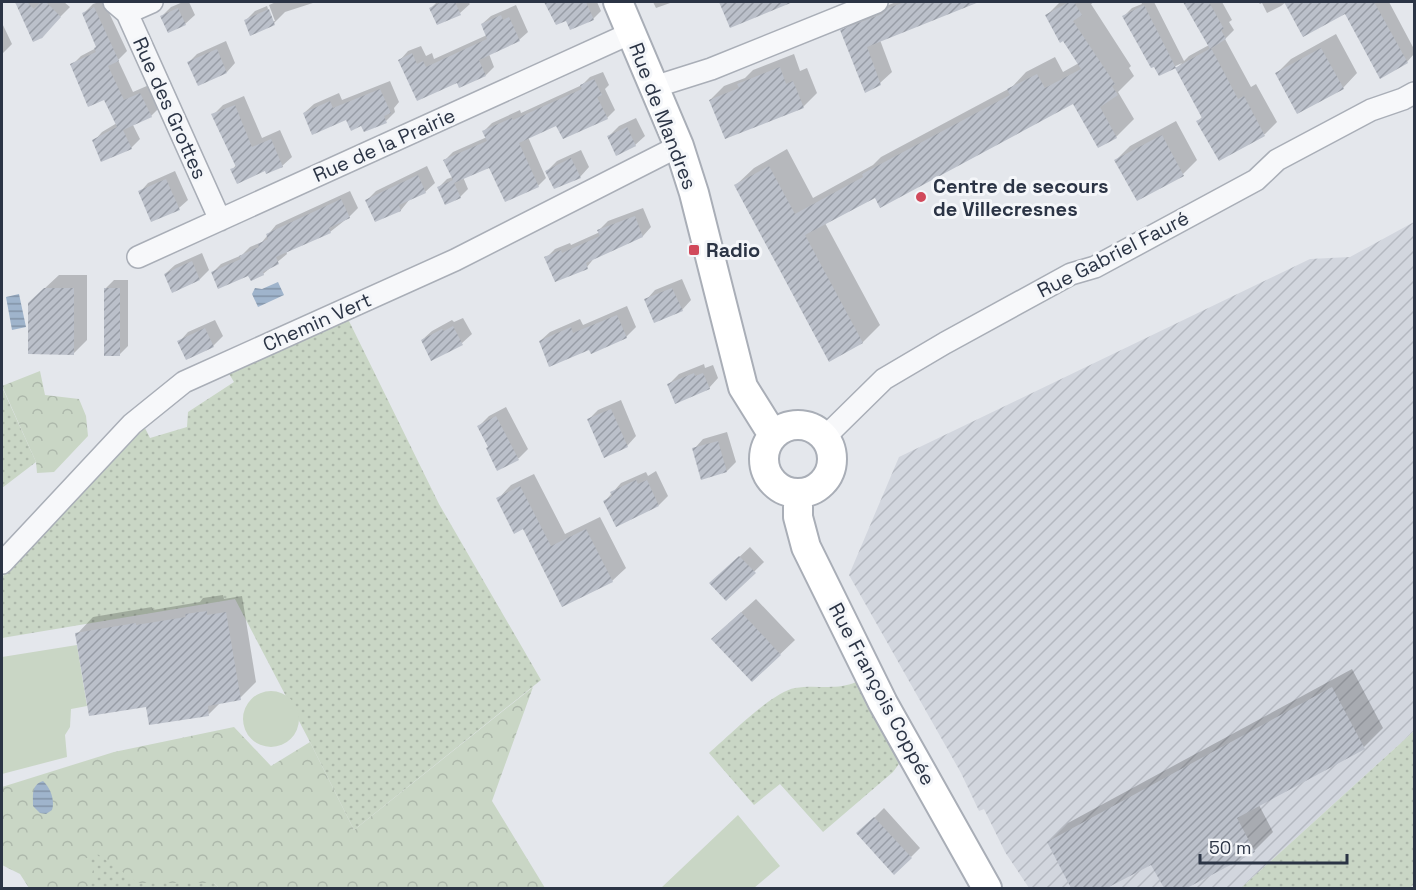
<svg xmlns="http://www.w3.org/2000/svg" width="1416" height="890" viewBox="0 0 1416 890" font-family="'Space Grotesk',sans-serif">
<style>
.industrial{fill:url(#industrial-furrows)}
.grass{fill:url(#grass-dots)}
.forest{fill:url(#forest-crowns)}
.pitch{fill:#c9d6c5}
.water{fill:url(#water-rules)}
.shadow{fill:#0003}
.building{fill:url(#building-hatch)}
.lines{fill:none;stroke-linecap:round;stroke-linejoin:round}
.street-casing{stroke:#a9aeb7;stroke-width:24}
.secondary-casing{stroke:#a9aeb7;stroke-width:32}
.street{stroke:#f7f8fa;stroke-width:21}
.secondary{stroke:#fff;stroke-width:28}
.poi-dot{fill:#d1495b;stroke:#f4f6f9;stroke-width:2}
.labels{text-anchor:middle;stroke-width:6;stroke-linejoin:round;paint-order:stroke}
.street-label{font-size:20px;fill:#2b3445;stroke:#f4f6f9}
.poi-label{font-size:20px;font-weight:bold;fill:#2b3445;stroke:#f4f6f9;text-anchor:start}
</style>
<defs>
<pattern id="industrial-furrows" width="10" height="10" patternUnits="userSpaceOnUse" patternTransform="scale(1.5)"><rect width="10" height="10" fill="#d2d6de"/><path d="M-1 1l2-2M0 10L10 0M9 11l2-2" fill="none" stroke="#b4b8c0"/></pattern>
<pattern id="grass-dots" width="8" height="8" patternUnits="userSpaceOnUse" patternTransform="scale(1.5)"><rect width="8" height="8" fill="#c9d6c5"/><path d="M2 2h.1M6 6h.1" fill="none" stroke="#adb8ab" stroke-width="1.8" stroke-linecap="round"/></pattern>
<pattern id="forest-crowns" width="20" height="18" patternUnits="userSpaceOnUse" patternTransform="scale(1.5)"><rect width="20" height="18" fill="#c9d6c5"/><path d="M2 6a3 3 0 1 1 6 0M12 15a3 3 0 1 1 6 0" fill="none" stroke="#adb8ab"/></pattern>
<pattern id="water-rules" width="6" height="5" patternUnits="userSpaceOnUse" patternTransform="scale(1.5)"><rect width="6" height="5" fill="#9fb4cc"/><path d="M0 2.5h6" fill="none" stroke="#8293a7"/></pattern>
<pattern id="building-hatch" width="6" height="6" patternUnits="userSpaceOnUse" patternTransform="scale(1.5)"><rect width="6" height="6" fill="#bbc0ca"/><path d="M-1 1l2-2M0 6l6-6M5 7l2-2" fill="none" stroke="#989da6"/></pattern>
</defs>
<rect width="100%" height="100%" fill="#e4e7ec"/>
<!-- industrial -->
<path class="industrial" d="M1414,222V731L1241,888H1029L1005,852L984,809L979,811L961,773L849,575L899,457L1310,259L1350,257Z"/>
<!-- grass -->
<path class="grass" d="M348,319L439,504L541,680L354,830L310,742L235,599L2,638V578L11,564L72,498L145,428L150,438L187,427L188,412L234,382L228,372Z
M2,387L36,462L2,488Z
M856,682L901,761L893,772L823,832L780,784L754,805L709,753C729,736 772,692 795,688C816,684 836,691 856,682Z
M1414,731V884L1410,888H1241Z
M114,752L169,883H214L219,888H67L83,860Z"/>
<!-- forest -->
<path class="forest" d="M40,371L45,395L79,399L86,416L88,436L54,472L37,473L36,462L2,386Z
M533,687L492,801L545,888H219L214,883H138L96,853L83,860L98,875L89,886L67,888H29L20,874L2,865V787L114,752L234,727L271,766L310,742L354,830Z"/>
<!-- pitch -->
<path class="pitch" d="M77,645L87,706L71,709L70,727L65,735L67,757L2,774V657Z
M243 719a28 28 0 1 1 56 0a28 28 0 1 1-56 0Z
M738,815L780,866L754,888H661Z"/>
<!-- water -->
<path class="water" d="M278,282L284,295L258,307L252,294L255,288L262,289Z
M19,294L26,327L12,330L6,297Z
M43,781C51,788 55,801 52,810L46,814L40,813L33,806C33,795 31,785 43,781Z"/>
<!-- shadow -->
<path class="shadow" d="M17,2H64L70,7L41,36L34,40Z
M99,2H104L127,51L118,60L133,92L149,85L160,107L151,116L133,125L140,139L131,148L94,141L102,132L117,123L105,98L72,65L81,56L98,47L84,13L93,4Z
M183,2H189L195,15L185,24L162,16L171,7Z
M276,2H316L285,12L274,23L245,21L255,11L267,6L272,21H275L269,5Z
M437,2H468L470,4L460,13L431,8Z
M545,2H597L601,11L593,19H567L556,23Z
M653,2H673L656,8Z
M721,2H791L731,26Z
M896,2H978L880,40L892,72L880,83L842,31L854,19Z
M1060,2H1094L1091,4L1131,66L1129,68L1134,76L1118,92L1134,119L1116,137L1099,146L1074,102L875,196L825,223L880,325L863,342L829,360L736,185L754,168L787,149L813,198L873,165L881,157L1012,87L1026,72L1055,57L1063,72L1079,63L1047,15Z
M1141,2H1154L1184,61L1189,56L1209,45L1185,2H1222L1232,20L1229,22L1234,30L1225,39L1251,87L1256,84L1277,122L1265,134L1219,159L1198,121L1203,116L1177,68L1182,63L1159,74L1124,16L1132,8L1142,4Z
M1258,2H1286L1281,6L1267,13L1262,3L1260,4Z
M1293,2H1389L1414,49V54L1407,62L1346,12L1288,7Z
M516,5L528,32L519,40L489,54L494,67L486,75L458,81L400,60L408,51L421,46L426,56L432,53L434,59L487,35L482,24L491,16Z
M2,23L12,44L2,54Z
M1336,34L1357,73L1343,88L1276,74L1291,59Z
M226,41L235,63L227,72L188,63L197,54Z
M794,54L800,71L807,68L817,93L803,107L710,100L724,86L745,78L753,70Z
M603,72L609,85L605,89L615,110L607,118L557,124L528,137L546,178L538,186L490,166L463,177L468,189L460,197L438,188L447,179L453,177L445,160L453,152L487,137L484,131L492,123L520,110L521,113L582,85L590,77Z
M390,81L399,102L394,108L395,112L386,121L362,124L347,118L304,113L314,104L339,93L342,100Z
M244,96L262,138L280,130L292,157L282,166L266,169L232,170L236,165L213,115L223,105Z
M636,118L645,136L635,145L609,136L619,126Z
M1176,121L1197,160L1183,174L1116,160L1130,146Z
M581,150L589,167L580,177L547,171L557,161Z
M427,166L435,183L425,192L410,199L401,210L376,220L367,200L376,191Z
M175,171L188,200L179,208L140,192L148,183Z
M350,191L358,208L349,217L330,232L286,251L287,254L263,274L212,273L221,264L242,255L250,247L262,242L276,225Z
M643,208L651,227L643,236L595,257L587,267L546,258L555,249L570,243L571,245L600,232L599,230L608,221Z
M202,253L209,270L200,279L165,274L175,265Z
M59,275H87V340L73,354L44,289Z
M682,279L691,300L682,310L646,300L655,290Z
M114,280H128V346L119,355L105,289Z
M627,306L636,327L626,337L540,341L550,332L580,319L583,325Z
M463,318L472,334L462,343L422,340L432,331L452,320L454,322Z
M215,320L223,336L213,346L179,342L188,332Z
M704,364L705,368L713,365L718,378L709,388L669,384L679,374Z
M621,400L636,436L627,446L589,419L598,410Z
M506,407L528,449L519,458L498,469L479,426L489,416Z
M727,432L736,462L727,471L694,449L703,439Z
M656,471L668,496L659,505L605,501L621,483L646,472L648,476Z
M534,474L565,534L600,517L626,568L612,581L563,605L524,527L498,499L511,485Z
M750,547L764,562L726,599L721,574Z
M223,595L224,599L242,596L256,682L240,698L221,702L209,714L147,705L77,634L93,617L152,607L153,610L200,602L203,598Z
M756,599L795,640L753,680L728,624Z
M1352,669L1383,728L1364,747L1259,805L1273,832L1254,851L1184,888H1166L1152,863L1104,888H1073L1049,842L1068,823Z
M884,808L920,848L911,857L868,824Z"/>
<!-- building -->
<path class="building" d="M15,2H27L34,9L41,2H46L61,17L42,38L33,42Z
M442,2H455L461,15L437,25L429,8Z
M544,2H586L594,20L570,30L566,21L556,25Z
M719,2H793L730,28Z
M905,2H979L867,47L881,85L865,93L840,30L882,14L888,8Z
M1069,2H1074L1082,15L1073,21L1115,84L1112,86L1118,95L1100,107L1117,138L1098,148L1073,104L880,208L875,198L805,235L863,343L829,362L734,185L769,166L795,214L863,177L862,174L1010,95L1007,89L1037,74L1045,88L1081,69L1063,41L1060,43L1045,15Z
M1183,2H1209L1224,29L1221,30L1226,39L1210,49Z
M1284,2H1374L1408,63L1380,79L1345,14L1303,37Z
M1144,5L1176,68L1159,76L1154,67L1151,68L1122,16Z
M94,7L119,61L108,66L124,100L140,93L152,117L123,130L132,149L101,162L92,140L117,127L104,100L88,107L70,64L96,52L94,48L96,47L82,13Z
M178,8L186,25L168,33L160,16Z
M269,9L275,25L250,36L244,20Z
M501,15L503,20L509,17L520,41L479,60L486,76L459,88L457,83L417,101L398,60L412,53L417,64L423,61L426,67L487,39L481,24Z
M1211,48L1238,99L1244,96L1265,136L1219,161L1196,121L1202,118L1175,68Z
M1321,48L1344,89L1297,114L1275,73Z
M217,49L227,73L198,86L187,62Z
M780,67L786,84L793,81L804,108L725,139L709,100L739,88L737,84Z
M594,79L602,95L597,97L608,119L563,139L556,126L519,143L539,187L505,202L489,168L454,183L461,198L445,205L437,187L453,180L443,160L487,141L482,131L512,118L513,120L582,89L580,85Z
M380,89L391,113L384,116L387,123L364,132L361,126L351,131L346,120L312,135L303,113L330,101L333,108Z
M235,105L252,147L271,139L283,167L266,174L265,171L237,184L230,169L236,167L211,114Z
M627,127L636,146L616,156L607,136Z
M1162,135L1184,176L1137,201L1114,160Z
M571,158L581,178L554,189L545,171Z
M418,175L426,193L399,205L401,211L375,222L365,200Z
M166,179L180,210L151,222L138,191Z
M341,199L350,218L329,228L331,233L276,257L279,264L263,272L264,275L251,281L248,276L218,289L211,272L241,259L239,256L259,247L258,244L268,239L266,234Z
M635,216L643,237L586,263L588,269L555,282L544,257L561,250L562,253L600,236L597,230Z
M192,261L200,280L172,293L164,274Z
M44,288H74V355L28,354V303Z
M104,288H120V356H104Z
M672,288L683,311L654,323L644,299Z
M617,315L627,338L591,354L589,350L549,367L539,341L571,327L573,333Z
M453,326L463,345L431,361L421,340L442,329L444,331Z
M205,328L214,347L186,360L177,341Z
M694,373L695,376L703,373L710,389L675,404L667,384Z
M611,409L628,447L604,458L587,419Z
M496,416L519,460L497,471L486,448L488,447L477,426Z
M718,441L727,472L701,480L692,448Z
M636,480L638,484L647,480L659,506L616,527L603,501L612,496L610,492Z
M520,486L551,546L586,529L613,582L562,607L523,529L514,534L496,498Z
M739,556L756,573L726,601L709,583Z
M207,611V615L226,612L241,700L208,706L209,716L149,725L146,707L89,716L75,633L136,623V625L186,617L185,614Z
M741,612L781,655L752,682L711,639Z
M1332,687L1365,749L1237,818L1255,852L1187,888H1164L1151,865L1107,888H1071L1047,842Z
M874,817L912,858L894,875L856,833Z"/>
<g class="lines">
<defs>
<path id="street" d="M114,2L127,13L220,220
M127,13L152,2
M654,87L711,69L877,2
M138,257L631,33
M825,437L884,379L945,343L1071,274L1095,267L1256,180L1277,160L1371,110L1403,99L1414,93
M2,563L132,424L184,382L455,260L679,146"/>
<path id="secondary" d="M618,2L679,146L694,193L743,387L773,435
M764 459a34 34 0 1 1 68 0a34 34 0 1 1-68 0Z
M798,493V517L806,547L883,703L987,888"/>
</defs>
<!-- street casing -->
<use href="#street" class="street-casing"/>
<!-- secondary casing -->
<use href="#secondary" class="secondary-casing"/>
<!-- street -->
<use href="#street" class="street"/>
<!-- secondary -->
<use href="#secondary" class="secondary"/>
</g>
<!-- markers -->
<g class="poi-dot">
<circle cx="921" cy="197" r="6"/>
<rect x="688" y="244" width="12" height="12" rx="3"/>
</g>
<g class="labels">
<!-- street labels -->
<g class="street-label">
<text transform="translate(170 108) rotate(66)" y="7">Rue des Grottes</text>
<text transform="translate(663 116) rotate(69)" y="7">Rue de Mandres</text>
<text transform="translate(384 145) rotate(-24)" y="7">Rue de la Prairie</text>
<text transform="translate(1113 254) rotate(-27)" y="7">Rue Gabriel Fauré</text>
<text transform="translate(317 322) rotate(-24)" y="7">Chemin Vert</text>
<text transform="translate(882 694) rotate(62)" y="7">Rue François Coppée</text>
</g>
<!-- poi labels -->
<g class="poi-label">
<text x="933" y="193">Centre de secours<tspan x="933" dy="23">de Villecresnes</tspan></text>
<text x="706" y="257">Radio</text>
</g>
</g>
<!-- border -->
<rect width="1416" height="890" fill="none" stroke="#2b3445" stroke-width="6"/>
<!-- scale -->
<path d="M1200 854v9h147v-9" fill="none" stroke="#2b3445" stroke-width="3"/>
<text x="1209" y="854" font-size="18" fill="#2b3445" stroke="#f4f6f9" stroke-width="4.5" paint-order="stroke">50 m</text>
</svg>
